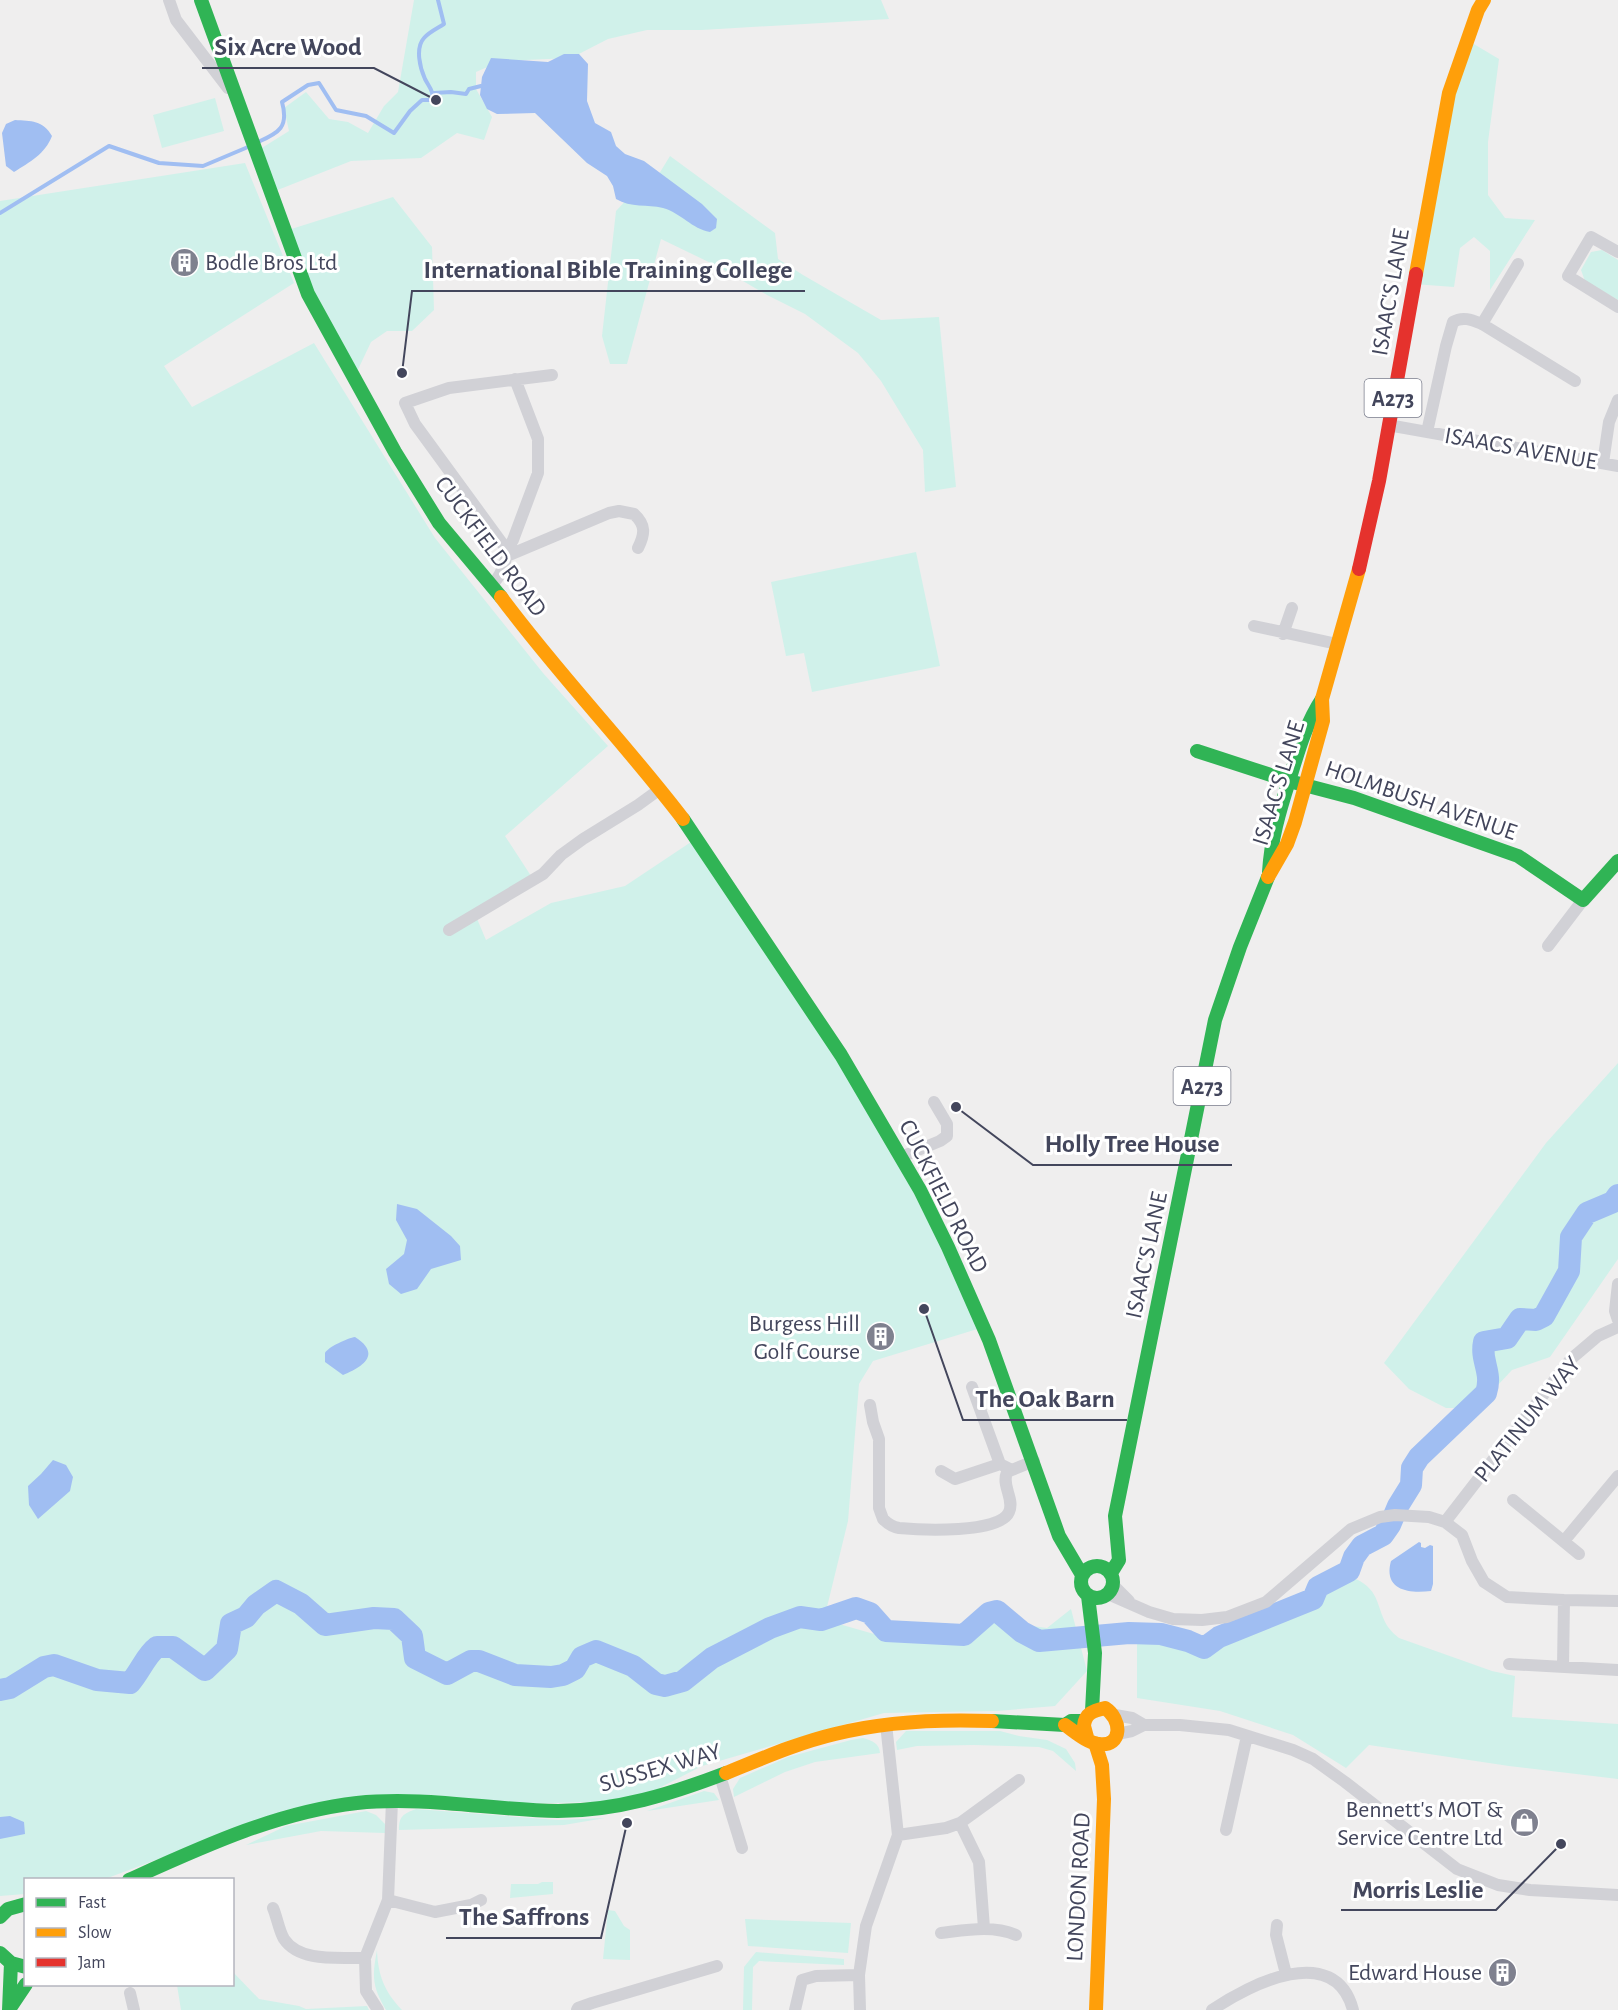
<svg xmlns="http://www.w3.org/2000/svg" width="1618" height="2010" viewBox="0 0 1618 2010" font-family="'Alegreya Sans',sans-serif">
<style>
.green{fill:#d0f1ea}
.water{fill:#a0bef2}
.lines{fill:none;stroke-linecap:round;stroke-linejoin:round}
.stream{stroke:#a0bef2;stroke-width:4}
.river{stroke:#a0bef2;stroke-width:22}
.street{stroke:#d1d1d6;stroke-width:12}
.fast{stroke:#30b455;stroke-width:14}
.slow{stroke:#ff9f0a;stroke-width:14}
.jam{stroke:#e5322d;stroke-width:14}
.labels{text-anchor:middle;stroke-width:6;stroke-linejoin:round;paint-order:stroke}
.shield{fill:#fff;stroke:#7b7e8d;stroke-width:1.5}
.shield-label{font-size:22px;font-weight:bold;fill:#43465c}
.poi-label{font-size:24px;fill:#43465c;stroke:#fff;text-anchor:end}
.street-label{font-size:24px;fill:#43465c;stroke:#fff}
.leader{fill:none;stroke:#43465c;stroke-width:2}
.callout-dot{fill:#43465c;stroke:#fff;stroke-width:2}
.callout-label{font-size:26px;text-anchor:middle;font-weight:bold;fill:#43465c;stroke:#fff;stroke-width:6;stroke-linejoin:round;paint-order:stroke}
</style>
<rect width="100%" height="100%" fill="#efeeee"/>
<!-- green -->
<path class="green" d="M414,0H881L889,19L702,30H647L608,39L571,58L501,61L476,72V89L492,117L484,140L457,133L421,158L351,161L270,193L257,151L289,131L284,108L306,92L329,119L348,122L368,133L384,106L398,92Z
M1467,40L1499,59L1488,142V195L1505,218L1535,220L1490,290V251L1474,237L1460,248L1454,287L1414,284Z
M215,98L224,131L162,148L153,115Z
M670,156L775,233L778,259L803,275L881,320L939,317L956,487L925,492L923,450L881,381L858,353L805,314L767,295L719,267L661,239L627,364H610L602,336L616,211L630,196L654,182Z
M245,163L294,283L164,366L192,407L314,343L435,538L543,673L608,746L505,836L533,879L475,914L486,940L551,903L625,886L697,838L841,1055L984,1327L873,1361L859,1384L848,1521L827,1607L799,1622L818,1618L874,1634L977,1637L996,1621L1047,1628L1071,1609L1087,1671L1055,1706L997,1711L884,1713L702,1766L634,1801L291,1809L105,1879L26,1880L25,1894L0,1896V201Z
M393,197L432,247L434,310L412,331H387L371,342L354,378L285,231Z
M1602,250L1618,260V300L1585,281L1581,270L1591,252Z
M916,552L940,666L812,692L804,653L786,656L771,582Z
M1618,1063V1259L1550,1357L1512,1370L1483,1401L1471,1408H1446L1409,1389L1384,1363L1546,1143Z
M1356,1572V1579C1381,1591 1376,1608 1388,1627C1391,1631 1395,1635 1399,1638L1492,1671L1515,1676L1512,1717L1618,1724V1779L1509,1766L1369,1745L1346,1768L1293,1735L1220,1711L1137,1698V1634L1202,1650L1233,1630L1294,1606Z
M906,1731H1000L1019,1736L1047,1740L1066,1749L1075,1763L1076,1771L1053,1751L1039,1747L974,1745L917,1746L897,1750L896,1742Z
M863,1738C873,1741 879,1743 880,1753L815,1762L785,1772L734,1797L733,1789L740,1778L788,1757L851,1740Z
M704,1791L714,1793L719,1800L647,1811Z
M416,1809L558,1820L605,1818L564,1825L399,1830C399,1816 403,1814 416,1809Z
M366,1811L376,1815L385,1824V1833L321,1831L246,1845L286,1826Z
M542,1882H553V1894L510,1898L511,1884H538Z
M608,1910L615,1911L624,1926L630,1930V1960L603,1959Z
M745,1919L851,1923L848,1953L748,1946Z
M377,1950C378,1975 384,1991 402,2010H386C372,1986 372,1977 377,1950Z
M756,1952L844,1959V1965L759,1961L753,1967L752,2010H743L744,1967Z
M233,1972L259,1999L299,2006L306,2009L367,2006L369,2010H181L177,1985L232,1984Z"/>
<!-- water -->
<path class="water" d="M564,54H579L588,64L587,101L595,123L611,132L616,146L625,154L644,161L702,204L717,219L716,228L710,232C692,229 681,213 663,208C647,204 631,208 616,199L613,186L607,176L587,163L535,113L497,114L487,109L480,95L482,77L491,58L548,62Z
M15,120C31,121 43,120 52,136C45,154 30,162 14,172L6,166L2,133L6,124Z
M397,1204L417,1209L451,1236L460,1246L461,1260L431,1269L417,1289L401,1294L389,1284L386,1269L404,1254L407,1240L396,1220Z
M355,1337C382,1354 363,1367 343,1375L325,1362V1353C328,1347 348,1338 355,1337Z
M53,1460L66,1465L73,1477L70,1491L38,1519L29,1505L28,1486L41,1474Z
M1419,1542L1421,1543V1547L1425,1548L1430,1545L1433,1546V1584L1431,1591C1408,1594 1383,1590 1391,1561Z
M10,1816L24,1822L25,1834L0,1839V1817Z"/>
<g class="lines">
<!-- stream -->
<path class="stream" d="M434,93L451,92L466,94L469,89L481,86
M258,142C279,133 289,127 282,102L308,85L319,83L336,110L366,116L394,133L410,111L422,100H432C434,91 429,87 425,79C420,68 415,48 424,38C429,32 438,28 444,24L438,0
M0,213L109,146L159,163L203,166L248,147"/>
<!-- river -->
<path class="river" d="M0,1690L10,1688L44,1667L54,1665L97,1680L130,1683C140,1672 146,1655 157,1647H173L205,1670L227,1649L231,1624L246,1617L256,1605L276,1591L301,1604L325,1625L374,1618L394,1619L412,1636L415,1658L447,1674L471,1661H479L515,1675L551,1677L563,1675L575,1669L582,1657L596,1651L633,1666L656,1684L665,1686L683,1681L712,1658L770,1628L800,1617L821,1620L856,1608L870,1613L886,1631L964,1635L989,1613L997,1611L1022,1632L1039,1641L1129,1633L1161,1634L1188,1641L1204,1648L1219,1637L1313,1599L1318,1587L1349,1571L1354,1557L1362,1546L1383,1535L1390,1525L1398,1506L1411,1485L1412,1468L1419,1457L1486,1393C1493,1372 1480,1361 1484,1342L1507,1338L1520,1319L1536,1320L1544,1316L1569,1271L1571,1237L1587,1213L1613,1202L1618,1195"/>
<!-- street -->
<path class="street" d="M169,0L176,20L228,88
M1618,252L1591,237L1568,276L1618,307
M1482,324L1518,264
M515,379L538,439V473L513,540L507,550L415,424L405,403L449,388L552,375
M1388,425L1618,466
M1427,432L1446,346L1453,322C1463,316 1472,320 1482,324L1575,381
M1603,463L1609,422L1618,400
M507,556L609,513L619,511L634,514C646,525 645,534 638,548
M492,585C500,577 507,561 507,550
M1254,626L1337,644
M1283,634L1292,608
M449,930L543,874L561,855L583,839L638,805L660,789
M1548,946L1583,900
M901,1157L940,1141L947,1136V1124L934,1102
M1618,1284L1615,1311L1618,1320
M972,1387L1000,1464L1010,1469
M870,1405L873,1422L879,1439V1508L883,1519C887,1523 893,1527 899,1528C920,1530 1000,1534 1009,1512C1015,1499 1001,1486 1007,1472L1034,1461
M941,1471L955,1479L1000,1464
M1513,1500L1579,1554
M1445,1522L1571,1359L1598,1336L1618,1327
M1564,1541L1618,1476
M1113,1585L1129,1601
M1108,1594L1149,1612L1173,1619L1202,1620L1227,1617L1266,1602L1351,1529L1380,1517L1395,1515L1429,1517L1445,1522L1462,1535L1472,1561L1484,1582L1507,1597L1564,1600L1618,1601
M1509,1664L1618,1670
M1563,1667L1564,1600
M1115,1715L1132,1718L1144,1725H1180L1229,1730L1293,1750L1313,1759L1345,1782L1457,1869L1498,1885L1530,1890L1618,1895
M1117,1734L1132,1731L1144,1725
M720,1776L742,1848
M960,1823L979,1862L984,1928
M1226,1830L1247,1736
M898,1835L946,1828L960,1823L1019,1780
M388,1900L435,1912L471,1905L481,1900
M273,1908C277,1917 279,1931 284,1939C300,1963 340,1957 365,1958
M1277,1925L1276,1935L1286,1974
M941,1933C967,1930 992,1925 1016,1935
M130,1993L134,2010
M378,2010L366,1991L365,1958L388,1900L392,1801
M577,2010L578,2008L592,2003L717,1966
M795,2010L802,1980L816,1976L859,1975
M860,2010L859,1975L866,1926L898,1835L886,1724
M1212,2010C1250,1984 1335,1941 1353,2010"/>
<!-- fast -->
<path class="fast" d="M201,0L308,294L395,452L439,523L501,597
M1197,751L1289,781L1354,798L1518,856L1583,900L1618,861
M683,819L841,1055L920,1190L948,1247L989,1340L1059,1536L1082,1575
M1269,872C1271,840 1279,812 1289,781C1298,752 1305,725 1322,699
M1081 1582a16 16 0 1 1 32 0a16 16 0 1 1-32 0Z
M1111,1573L1119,1560L1115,1516L1215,1020L1240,947L1268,877
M1088,1596L1095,1653L1092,1711
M992,1721L1065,1725L1071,1721H1084
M129,1880C202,1847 277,1812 357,1803C424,1796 491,1810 558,1811C617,1811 671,1794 726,1773
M0,1917L8,1909L26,1904
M0,1953L11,1963L26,1967
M10,2008L26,1984
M9,2010L11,1963"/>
<!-- slow -->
<path class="slow" d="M1416,274L1449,93L1478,10L1484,0
M501,597C558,674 625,743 683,819
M1268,877L1287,844L1295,822L1323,721L1322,699L1359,569
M1065,1725C1074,1731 1087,1743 1099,1744C1123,1747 1122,1719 1105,1708C1093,1711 1085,1713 1084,1726L1087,1737
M1095,1743L1102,1765L1104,1799L1096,2010
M726,1773C761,1759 797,1743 835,1734C886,1721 939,1719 992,1721"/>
<!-- jam -->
<path class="jam" d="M1359,569L1379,481L1416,274"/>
</g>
<!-- icons -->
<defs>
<symbol id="building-disc" viewBox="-11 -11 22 22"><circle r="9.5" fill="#7f818f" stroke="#fff"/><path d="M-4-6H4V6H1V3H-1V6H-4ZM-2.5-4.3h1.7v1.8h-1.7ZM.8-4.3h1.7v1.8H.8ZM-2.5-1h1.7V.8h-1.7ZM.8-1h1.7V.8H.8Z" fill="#fff"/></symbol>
<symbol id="shop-disc" viewBox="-11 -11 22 22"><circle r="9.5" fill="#7f818f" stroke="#fff"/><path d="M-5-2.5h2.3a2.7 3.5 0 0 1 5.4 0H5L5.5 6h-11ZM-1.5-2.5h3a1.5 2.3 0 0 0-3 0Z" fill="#fff"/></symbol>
</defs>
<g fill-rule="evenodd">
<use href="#building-disc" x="168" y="246" width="33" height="33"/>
<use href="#building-disc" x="864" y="1320" width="33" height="33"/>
<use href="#shop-disc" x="1508" y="1806" width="33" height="33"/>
<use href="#building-disc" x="1486" y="1956" width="33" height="33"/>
</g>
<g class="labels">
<!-- shield labels -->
<g class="shield">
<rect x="1364.5" y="379" width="57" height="38" rx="4.5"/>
<rect x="1173.5" y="1067" width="57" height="38" rx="4.5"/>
</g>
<g class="shield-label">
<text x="1393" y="406">A273</text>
<text x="1202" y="1094">A273</text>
</g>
<!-- poi labels -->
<g class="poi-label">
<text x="205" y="270" text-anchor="start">Bodle Bros Ltd</text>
<text x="860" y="1331">Burgess Hill<tspan x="860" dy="28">Golf Course</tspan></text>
<text x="1503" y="1817">Bennett's MOT &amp;<tspan x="1503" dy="28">Service Centre Ltd</tspan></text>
<text x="1482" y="1980">Edward House</text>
</g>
<!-- street labels -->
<g class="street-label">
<text transform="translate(1390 292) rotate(-80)" y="8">ISAAC'S LANE</text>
<text transform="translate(1521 448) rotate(10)" y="8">ISAACS AVENUE</text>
<text transform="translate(491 546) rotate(53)" y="8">CUCKFIELD ROAD</text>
<text transform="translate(1278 783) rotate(-73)" y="8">ISAAC'S LANE</text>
<text transform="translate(1421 800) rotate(19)" y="8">HOLMBUSH AVENUE</text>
<text transform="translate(944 1196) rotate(63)" y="8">CUCKFIELD ROAD</text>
<text transform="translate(1146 1255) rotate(-78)" y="8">ISAAC'S LANE</text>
<text transform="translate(1527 1419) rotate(-51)" y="8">PLATINUM WAY</text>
<text transform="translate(660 1767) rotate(-16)" y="8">SUSSEX WAY</text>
<text transform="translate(1078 1887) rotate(-87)" y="8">LONDON ROAD</text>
</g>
</g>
<!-- callouts -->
<path class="leader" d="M436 100L374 68H202M402 373L412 291H805M956 1107L1033 1165H1232M924 1309L963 1420H1127M1561 1844L1496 1910H1341M627 1823L601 1938H446"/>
<g class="callout-dot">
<circle cx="436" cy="100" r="6"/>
<circle cx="402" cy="373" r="6"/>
<circle cx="956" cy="1107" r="6"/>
<circle cx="924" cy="1309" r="6"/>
<circle cx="1561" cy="1844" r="6"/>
<circle cx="627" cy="1823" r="6"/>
</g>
<g class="callout-label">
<text x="288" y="55">Six Acre Wood</text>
<text x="608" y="278">International Bible Training College</text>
<text x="1132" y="1152">Holly Tree House</text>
<text x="1045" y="1407">The Oak Barn</text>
<text x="1418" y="1898">Morris Leslie</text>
<text x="524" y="1925">The Saffrons</text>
</g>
<!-- legend -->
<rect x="24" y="1878" width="210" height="108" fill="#ffffff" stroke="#b4b5be" stroke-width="1.5"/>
<rect x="36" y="1898" width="30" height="9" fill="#30b455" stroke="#b4b5be" stroke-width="1.5"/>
<text x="78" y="1908" font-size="18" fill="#43465c">Fast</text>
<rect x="36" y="1928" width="30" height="9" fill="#ff9f0a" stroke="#b4b5be" stroke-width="1.5"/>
<text x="78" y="1938" font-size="18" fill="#43465c">Slow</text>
<rect x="36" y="1958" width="30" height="9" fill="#e5322d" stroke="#b4b5be" stroke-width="1.5"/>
<text x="78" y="1968" font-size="18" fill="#43465c">Jam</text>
</svg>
